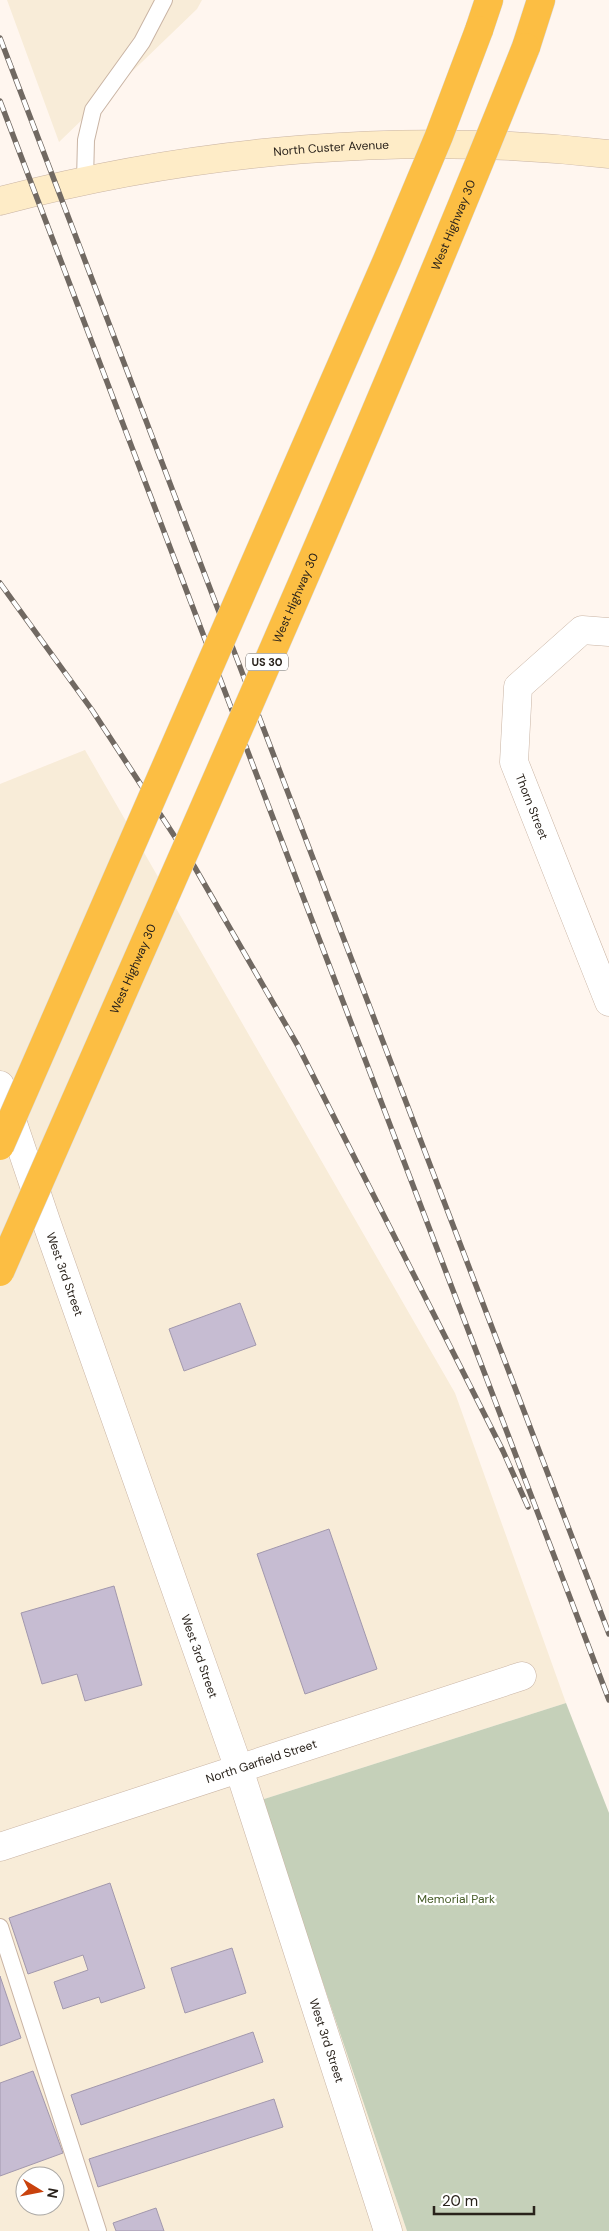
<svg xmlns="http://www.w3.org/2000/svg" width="609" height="2231" viewBox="0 0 609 2231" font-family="'DM Sans',sans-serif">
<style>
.industrial{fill:#f8ecd8;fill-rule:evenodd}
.green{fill:#c5d0b9}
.building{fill:#c6bcd2;stroke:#a298ad}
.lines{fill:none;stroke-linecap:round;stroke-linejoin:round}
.lane-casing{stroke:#c9b4a4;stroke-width:18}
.street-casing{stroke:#c9b4a4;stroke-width:29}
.secondary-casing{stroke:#c9b4a4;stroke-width:29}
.highway-casing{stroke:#d8d7d6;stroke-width:29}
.lane{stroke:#fff;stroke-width:16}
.street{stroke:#fff;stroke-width:28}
.secondary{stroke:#feecc7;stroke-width:28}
.highway{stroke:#fcbe43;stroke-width:28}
.rail-casing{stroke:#716962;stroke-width:5.5}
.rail{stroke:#fff;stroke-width:4;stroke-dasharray:11;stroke-linecap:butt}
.highway-bridge-casing{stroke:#d8d7d6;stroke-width:29;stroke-linecap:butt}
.highway-bridge{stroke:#fcbe43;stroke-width:28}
.labels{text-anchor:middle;stroke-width:4.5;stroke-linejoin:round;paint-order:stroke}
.shield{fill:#fff;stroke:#69645f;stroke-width:1}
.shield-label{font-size:11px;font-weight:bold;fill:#29221b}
.street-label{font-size:12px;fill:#29221b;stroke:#fff}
.park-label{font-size:12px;fill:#465c28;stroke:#fff}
</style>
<rect width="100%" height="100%" fill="#fff6ef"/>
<!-- industrial -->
<path class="industrial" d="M7,0H202L197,9L59,142Z
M85,750L455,1393L566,1703L261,1800L407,2231H0V784ZM25,2176H55V2206H25Z"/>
<!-- green -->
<path class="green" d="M566,1703L609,1813V2231H407L261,1800Z"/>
<!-- building -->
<path class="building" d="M240,1303L256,1345L184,1371L169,1329Z
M329,1529L377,1669L305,1694L257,1554Z
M114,1586L142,1685L85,1701L77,1674L42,1684L21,1613Z
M110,1883L145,1988L101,2003L99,1997L63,2009L54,1982L88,1970L83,1955L28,1974L9,1918Z
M232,1948L246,1993L185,2013L171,1968Z
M0,1976L21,2038L0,2046Z
M253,2032L263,2062L81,2125L71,2095Z
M33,2071L63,2153L0,2176V2083Z
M274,2099L283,2127L98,2187L89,2159Z
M156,2208L164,2231H116L113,2223Z"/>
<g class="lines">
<defs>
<path id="lane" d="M85,180L86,140L93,110L142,42L164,0
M0,1927L98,2231"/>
<g id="street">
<path id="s1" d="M609,632L582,630L518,687L514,762L609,1002"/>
<path id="s2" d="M0,1085L47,1224L239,1769L388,2231"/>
<path id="s3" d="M0,1847L522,1676"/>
</g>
<g id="secondary">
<path id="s4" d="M0,201C197,149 407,131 609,154"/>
</g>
<path id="highway" d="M479,30L489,0
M526,47L541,0"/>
</defs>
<!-- lane casing -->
<use href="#lane" class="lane-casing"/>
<!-- street casing -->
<use href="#street" class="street-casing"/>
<!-- secondary casing -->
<use href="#secondary" class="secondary-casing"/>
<!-- highway casing -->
<use href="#highway" class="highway-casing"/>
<!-- lane -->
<use href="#lane" class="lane"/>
<!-- street -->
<use href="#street" class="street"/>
<!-- secondary -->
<use href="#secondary" class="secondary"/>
<!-- highway -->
<use href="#highway" class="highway"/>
<defs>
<path id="rail" d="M0,38L609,1634
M0,101L609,1700
M0,583L92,710L194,866L298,1046L503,1451L528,1507"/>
</defs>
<!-- rail casing -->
<use href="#rail" class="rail-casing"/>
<!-- rail -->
<use href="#rail" class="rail"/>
<defs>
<g id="highway-bridge">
<path d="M0,1146L387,260L439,136L479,30"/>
<path id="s5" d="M0,1272C178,865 361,460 526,47"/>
</g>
</defs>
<!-- highway-bridge casing -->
<use href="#highway-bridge" class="highway-bridge-casing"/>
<!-- highway-bridge -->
<use href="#highway-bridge" class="highway-bridge"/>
</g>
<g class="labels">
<!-- shield labels -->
<rect class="shield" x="246" y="653.5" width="42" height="17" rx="4"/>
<g class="shield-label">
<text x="267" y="666">US 30</text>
</g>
<!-- street labels -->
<g class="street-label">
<text dy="4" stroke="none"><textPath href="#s4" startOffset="336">North Custer Avenue</textPath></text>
<text dy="4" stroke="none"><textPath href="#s5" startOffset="1141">West Highway 30</textPath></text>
<text dy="4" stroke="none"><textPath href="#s5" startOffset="736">West Highway 30</textPath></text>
<text dy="4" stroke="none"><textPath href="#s1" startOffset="236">Thorn Street</textPath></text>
<text dy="4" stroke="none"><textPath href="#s5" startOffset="331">West Highway 30</textPath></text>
<text dy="4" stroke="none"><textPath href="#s2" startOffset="200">West 3rd Street</textPath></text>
<text dy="4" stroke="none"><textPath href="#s2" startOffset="605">West 3rd Street</textPath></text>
<text dy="4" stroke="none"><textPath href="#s3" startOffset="275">North Garfield Street</textPath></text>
<text dy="4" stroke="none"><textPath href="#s2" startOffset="1010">West 3rd Street</textPath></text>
</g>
<!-- park labels -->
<g class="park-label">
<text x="456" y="1903">Memorial Park</text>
</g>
</g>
<!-- north arrow -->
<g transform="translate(40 2191) rotate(100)"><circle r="24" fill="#ffffff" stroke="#a9a7a4"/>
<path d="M0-4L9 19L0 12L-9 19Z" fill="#c9420d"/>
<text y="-8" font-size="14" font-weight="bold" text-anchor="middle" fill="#29221b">N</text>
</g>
<!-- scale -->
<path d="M434 2206v8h100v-8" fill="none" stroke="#29221b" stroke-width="2.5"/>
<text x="442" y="2206" font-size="15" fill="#29221b" stroke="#ffffff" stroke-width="4" paint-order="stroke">20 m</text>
</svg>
